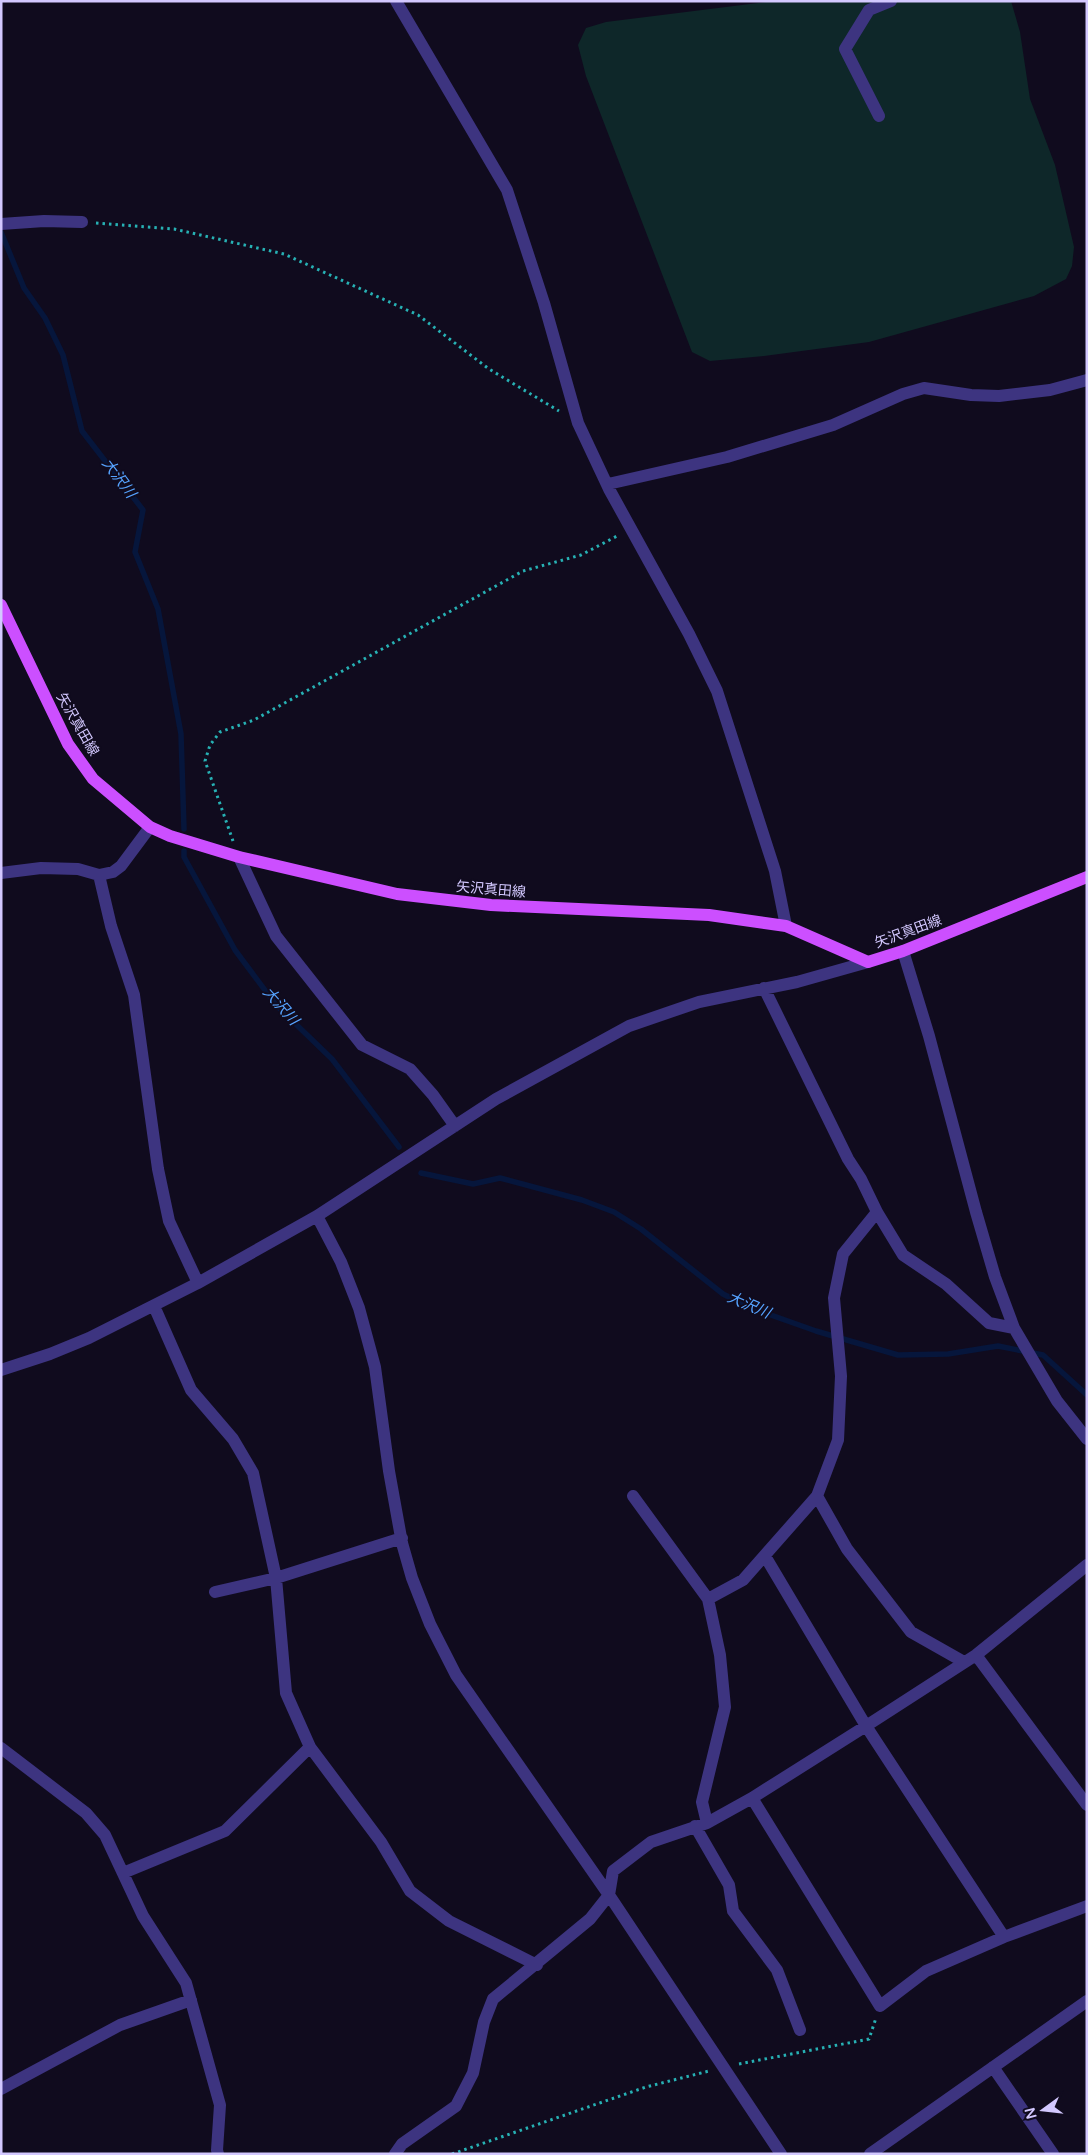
<svg xmlns="http://www.w3.org/2000/svg" width="1088" height="2155" viewBox="0 0 1088 2155" font-family="'Varela Round','Noto Sans JP',sans-serif">
<style>
.green{fill:#0e2729}
.lines{fill:none;stroke-linecap:round;stroke-linejoin:round}
.stream{stroke:#06163c;stroke-width:5.5}
.path{stroke:#27b1b4;stroke-width:3;stroke-dasharray:2.5 4;stroke-linecap:butt}
.minor{stroke:#3d3480;stroke-width:12}
.major{stroke:#cc4fff;stroke-width:12}
.labels{text-anchor:middle;stroke-width:4;stroke-linejoin:round;paint-order:stroke}
.street-label{font-size:14px;fill:#d3c8ff;stroke:#100b1e}
.water-label{font-size:15px;font-style:italic;fill:#56a3ff;stroke:#100b1e}
</style>
<rect width="100%" height="100%" fill="#100b1e"/>
<!-- green -->
<path class="green" d="M774,1H1011L1020,32L1030,99L1055,165L1074,247L1072,266L1066,279L1034,296L869,342L764,356L710,361L692,352L586,76L578,45L586,28L606,22Z"/>
<g class="lines">
<!-- stream -->
<path class="stream" d="M1,232L24,288L45,318L63,355L82,431L143,510L135,552L158,609L181,734L184,829
M184,851V857L235,950L276,1005L332,1059L399,1147
M421,1173L473,1184L500,1178L582,1200L614,1212L641,1229L723,1294L751,1308L816,1331L898,1355L948,1354L998,1346L1043,1355L1087,1395"/>
<!-- path -->
<path class="path" d="M96,223L174,229L284,254L418,315L489,369L559,411
M233,841L205,761L210,745L220,732L254,720L523,571L581,555L619,535
M739,2064L869,2039L876,2018
M452,2154L646,2087L709,2071"/>
<!-- minor -->
<path class="minor" d="M396,1L507,190L544,303L578,423L609,489L689,634L717,691L775,871L786,926
M879,116L845,49L869,10L891,1
M1,224L44,221L82,222
M608,484L727,457L833,425L903,394L924,388L971,395L999,396L1050,390L1087,380
M239,857L276,936L362,1045L410,1069L433,1095L455,1126
M1,873L41,868L78,869L99,875L113,872L121,866L150,827
M99,875L111,926L134,995L158,1169L169,1221L198,1283
M903,951L929,1036L976,1212L995,1277L1014,1328L1057,1401L1087,1439
M764,988L848,1159L861,1179L877,1212L903,1255L946,1284L989,1323L1014,1328
M317,1216L341,1262L359,1308L375,1367L389,1471L402,1543L412,1578L430,1624L456,1675L609,1895L781,2154
M154,1306L191,1390L233,1439L253,1473L276,1578L286,1693L310,1747L381,1842L410,1891L449,1921L537,1965
M1,1370L50,1354L89,1338L198,1283L317,1216L496,1099L629,1026L699,1002L797,982L868,962
M633,1496L708,1599L720,1655L725,1707L702,1802L707,1823
M817,1496L847,1549L911,1632L964,1662
M765,1556L866,1726L1004,1937
M215,1592L276,1578L402,1538
M708,1599L743,1580L817,1496L838,1440L841,1376L834,1298L843,1254L877,1212
M976,1655L1087,1805
M1,1748L86,1813L105,1835L143,1916L186,1983L220,2105L217,2150L218,2154
M752,1798L880,2006L926,1971L1004,1937L1087,1906
M695,1826L729,1885L733,1911L777,1970L800,2030
M123,1873L225,1831L310,1747
M993,2067L1053,2154
M1,2089L120,2025L191,2000
M395,2154L402,2144L456,2106L473,2073L484,2022L493,1999L590,1919L609,1895L613,1871L651,1842L707,1823L752,1798L866,1726L976,1655L1087,1565
M870,2154L1087,2001"/>
<!-- major -->
<path class="major" d="M1,605L68,744L93,779L150,827L170,836L239,857L397,894L491,905L709,915L786,926L868,962L903,951L1087,877"/>
</g>
<g class="labels">
<!-- street labels -->
<g class="street-label">
<text transform="translate(78 724) rotate(60)" y="5">矢沢真田線</text>
<text transform="translate(491 889) rotate(5)" y="5">矢沢真田線</text>
<text transform="translate(908 931) rotate(-20)" y="5">矢沢真田線</text>
</g>
<!-- water labels -->
<g class="water-label">
<text transform="translate(119 478) rotate(53)" y="5">大沢川</text>
<text transform="translate(281 1006) rotate(48)" y="5">大沢川</text>
<text transform="translate(749 1305) rotate(23)" y="5">大沢川</text>
</g>
</g>
<!-- border -->
<rect width="1088" height="2155" fill="none" stroke="#d3c8ff" stroke-width="5"/>
<!-- north arrow -->
<g transform="translate(1043 2110) rotate(255)" stroke="#100b1e" stroke-width="4" paint-order="stroke">
<path d="M0-4L9 19L0 12L-9 19Z" fill="#d3c8ff"/>
<text y="-8" font-size="14" font-weight="bold" text-anchor="middle" fill="#d3c8ff">N</text>
</g>
</svg>
